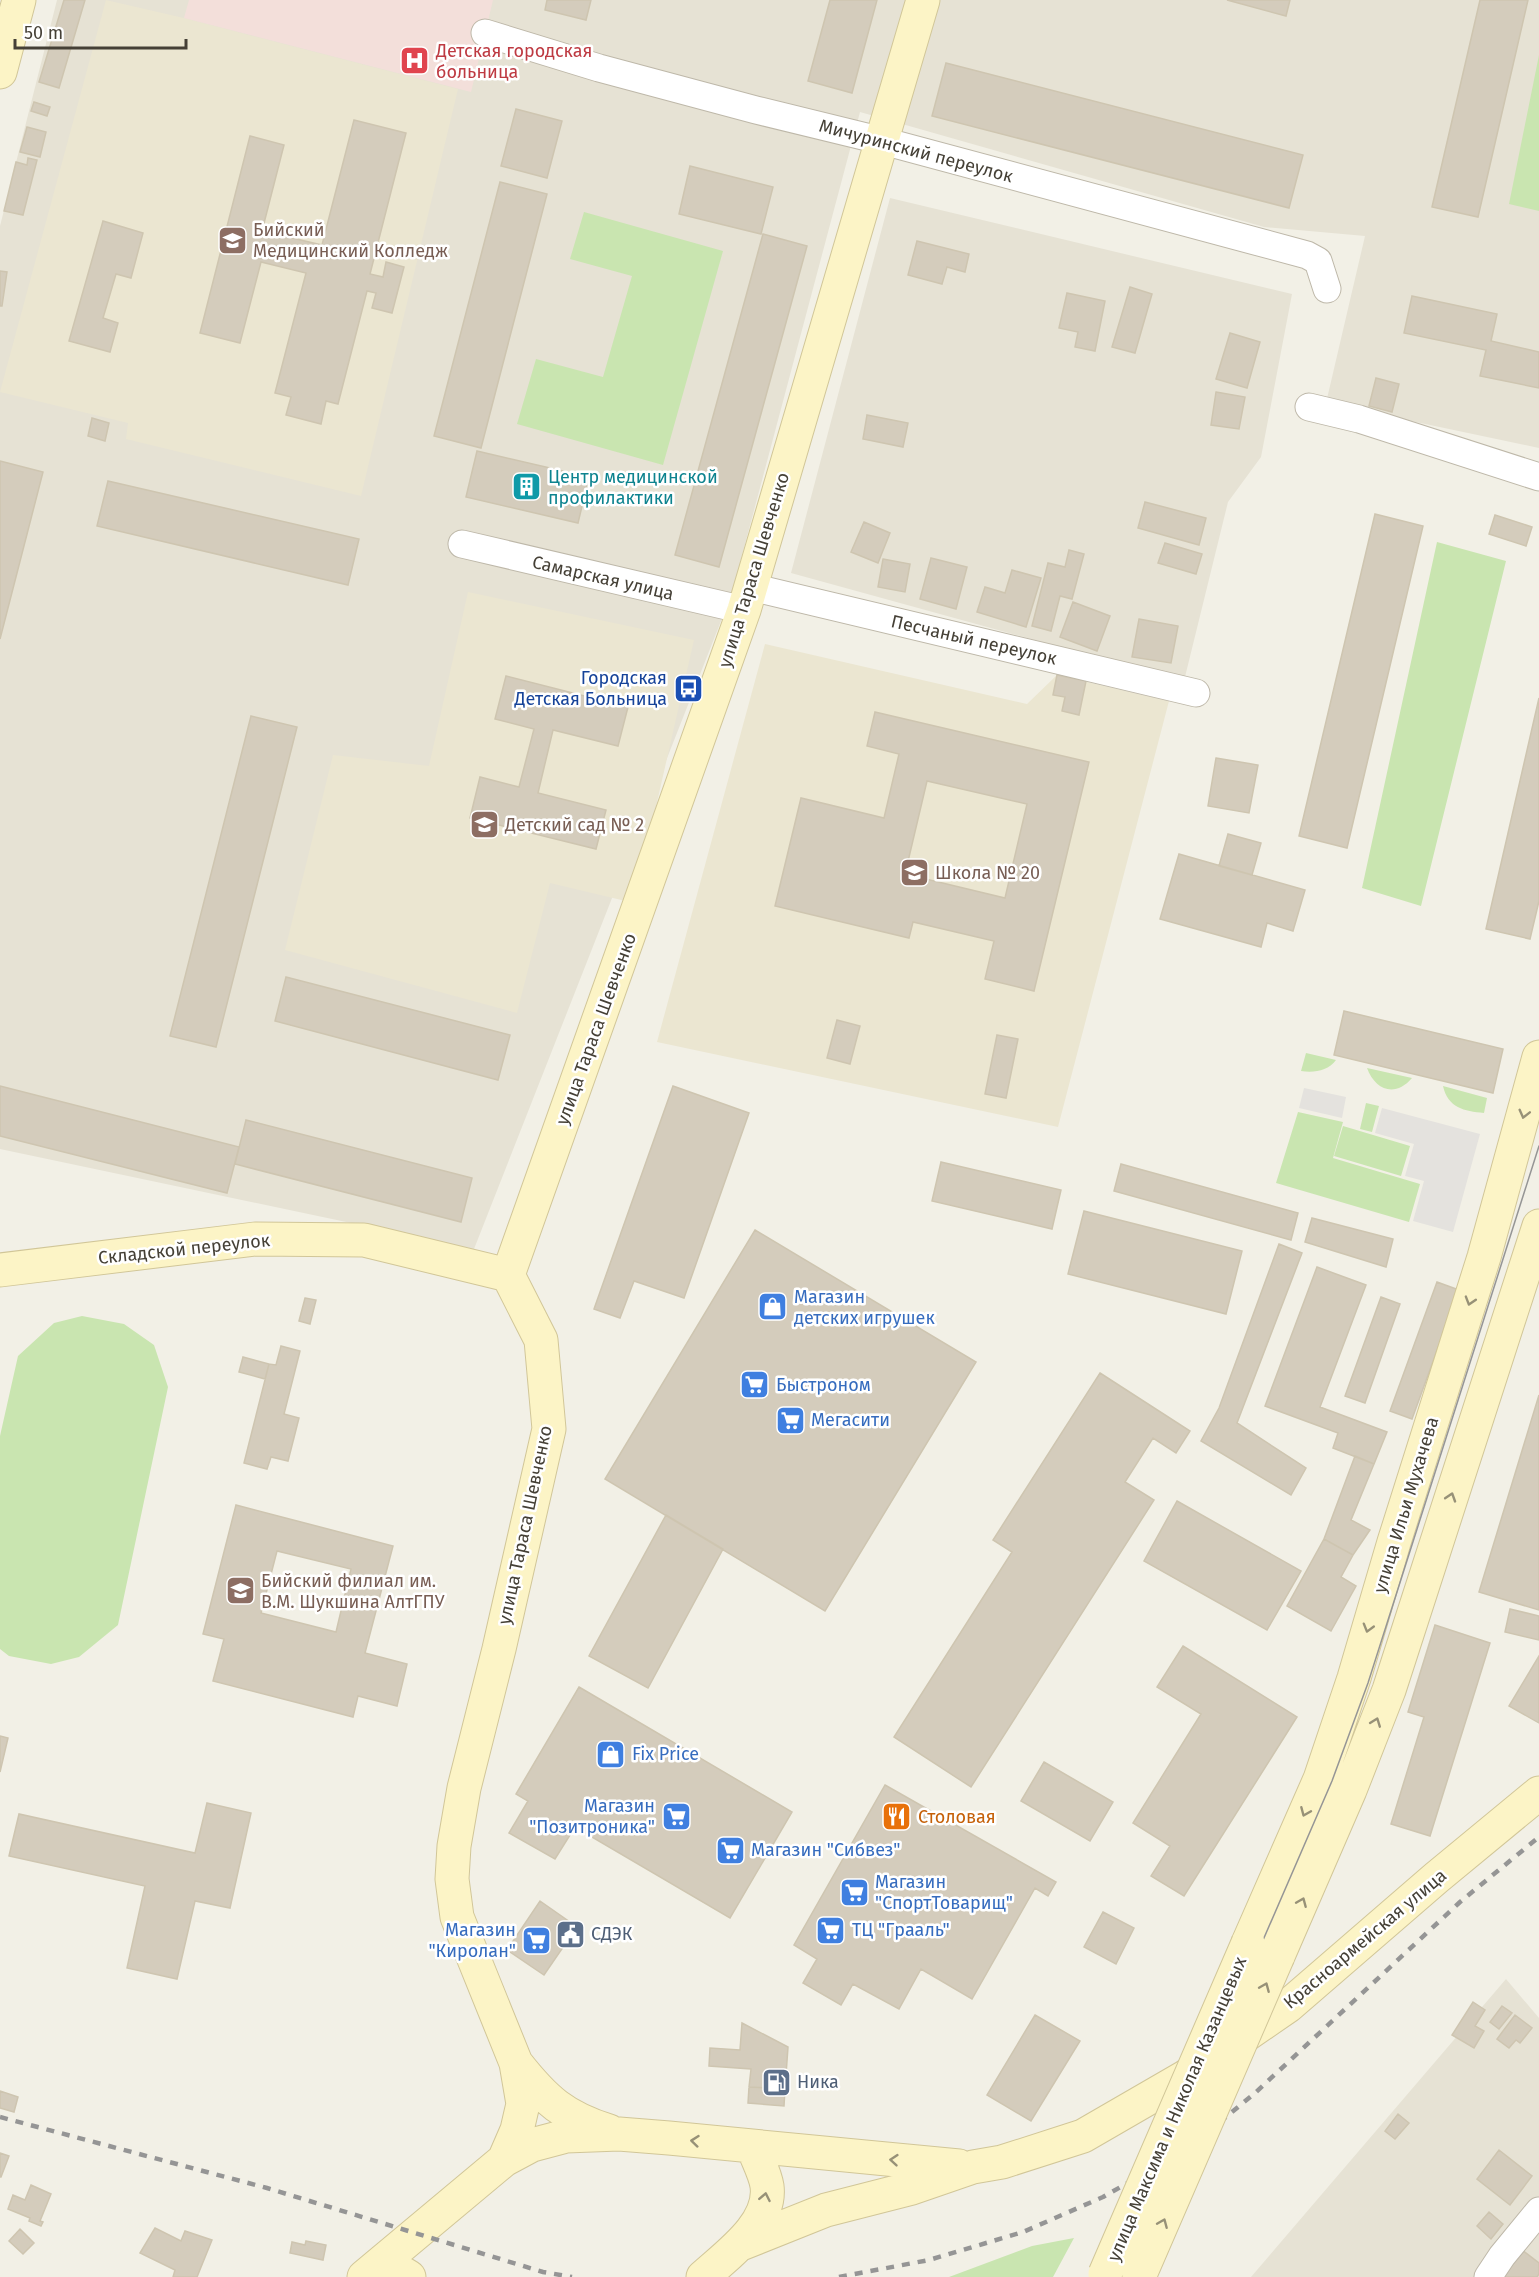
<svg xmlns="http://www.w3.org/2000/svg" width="1539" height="2277" viewBox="0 0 1539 2277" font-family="'Fira Sans',sans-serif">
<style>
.residential{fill:#e6e2d4}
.education{fill:#ebe6d1}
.medical{fill:#f3dfda}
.green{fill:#c9e5b0}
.parking{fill:#e4e2de}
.building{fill:#d4ccbc;stroke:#cec5b0;stroke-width:1.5;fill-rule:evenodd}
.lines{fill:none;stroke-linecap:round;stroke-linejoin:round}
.street-casing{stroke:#beb8a9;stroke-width:29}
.secondary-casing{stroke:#d1c698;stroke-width:35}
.street{stroke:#fff;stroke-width:27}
.secondary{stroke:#fcf4c6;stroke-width:33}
.tram{stroke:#959595;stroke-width:1.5}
.rail{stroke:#959595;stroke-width:4.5;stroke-dasharray:8 8;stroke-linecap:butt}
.secondary-bridge-casing{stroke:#d1c698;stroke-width:35;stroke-linecap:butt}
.secondary-bridge{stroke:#fcf4c6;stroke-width:33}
.oneway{stroke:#979177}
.labels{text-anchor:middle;stroke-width:5;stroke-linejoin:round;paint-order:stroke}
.health-label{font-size:18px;fill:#be3a42;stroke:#fff;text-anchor:start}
.street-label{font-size:18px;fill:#454036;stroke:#fff}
.education-label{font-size:18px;fill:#785e54;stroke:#fff;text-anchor:start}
.culture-label{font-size:18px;fill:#0d838f;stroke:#fff;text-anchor:start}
.transit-label{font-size:18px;fill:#164399;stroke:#fff;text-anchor:end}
.shop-label{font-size:18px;fill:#366cbe;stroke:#fff;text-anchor:start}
.food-label{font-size:18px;fill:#c56008;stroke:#fff;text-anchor:start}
.service-label{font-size:18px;fill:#4e5e75;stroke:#fff;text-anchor:start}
</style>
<rect width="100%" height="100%" fill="#f2f0e6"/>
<!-- residential -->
<path class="residential" d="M57,0H1539V448L1326,403L1365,236L1264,227L860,112L732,593L474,1249L0,1149V226Z
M890,198L1292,294L1261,457L1228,502L1184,681L791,573Z
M1506,1979L1539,2018V2277H1251Z"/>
<!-- education -->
<path class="education" d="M106,0L184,18L458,89L361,496L126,439L128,423L0,392Z
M468,592L694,640L634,903L550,883L517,1013L285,950L333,755L429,766Z
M765,644L1027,704L1057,675L1169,701L1058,1127L657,1042Z"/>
<!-- medical -->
<path class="medical" d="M189,0H493L471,92L184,18Z"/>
<!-- green -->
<path class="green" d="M1539,55V211L1509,204Z
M584,212L723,251L663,465L517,424L536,359L603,377L632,276L570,259Z
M1437,542L1506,561L1421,906L1362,888Z
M1306,1053L1336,1060C1328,1071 1314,1073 1301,1071Z
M1367,1068L1412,1078C1395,1098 1375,1090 1367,1068Z
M1443,1086L1487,1098L1484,1113C1464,1111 1448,1108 1443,1086Z
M1366,1103L1379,1106L1372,1132L1360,1129Z
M1298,1112L1343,1122L1333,1158L1420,1184L1409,1222L1276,1183Z
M1343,1126L1410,1146L1401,1176L1334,1156Z
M82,1316L124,1324L154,1345L168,1387L118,1625L79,1657L51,1664L9,1656L0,1649V1436L18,1356L54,1323Z
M1074,2238L1053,2277H949L1032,2246Z"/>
<!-- parking -->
<path class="parking" d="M1304,1088L1346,1097L1342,1118L1299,1108Z
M1382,1108L1480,1134L1453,1232L1413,1221L1424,1181L1405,1176L1414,1144L1375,1133Z"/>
<!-- building -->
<path class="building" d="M64,0H85L59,88L39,82Z
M547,0H591L586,20L545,10Z
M830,0H877L852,93L808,81Z
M1227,0H1290L1286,16Z
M1480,0H1528L1478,217L1432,207Z
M946,63L1303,155L1289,208L932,116Z
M34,102L50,107L47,116L31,111Z
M516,109L562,121L547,178L501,166Z
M354,120L406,133L370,274L383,277L386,262L404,267L392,313L372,308L376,293L367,291L338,404L326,401L321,424L286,415L291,397L275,393L306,273L261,262L240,343L200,333L250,136L284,145L262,231L322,245Z
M27,127L46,132L40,157L20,152Z
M28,158L37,160L23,215L4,211L16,162L27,165Z
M690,166L773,187L761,234L679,214Z
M500,182L547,194L481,448L434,436Z
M103,221L143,233L131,278L116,274L103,318L118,323L110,352L69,341Z
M763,234L807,246L719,567L675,555Z
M917,241L969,254L965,272L947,267L942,284L908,275Z
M0,271L7,272L2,306H0Z
M1130,287L1152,294L1135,353L1112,347Z
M1067,293L1105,301L1095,351L1075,347L1078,332L1059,328Z
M1412,296L1497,314L1491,341L1539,352V388L1480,376L1486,350L1404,333Z
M1230,333L1260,342L1247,388L1216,379Z
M1376,378L1399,384L1392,412L1369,406Z
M1216,392L1245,397L1239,429L1211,425Z
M867,415L908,423L903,447L863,439Z
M92,418L109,423L105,441L88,436Z
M477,451L589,477L578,523L466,497Z
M0,461L43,472L0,639Z
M108,481L359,539L348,585L97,526Z
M1145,502L1206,518L1199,545L1138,528Z
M1375,514L1423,526L1347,848L1299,836Z
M1495,515L1532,527L1526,546L1489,534Z
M864,522L890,533L878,563L851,552Z
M1165,543L1202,554L1196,574L1158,563Z
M1069,550L1084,554L1072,599L1060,596L1051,631L1032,626L1048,563L1065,567Z
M931,558L967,567L956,609L920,599Z
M883,559L910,564L905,592L878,587Z
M1012,570L1041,578L1026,627L977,612L985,587L1005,593Z
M1073,602L1110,616L1097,651L1060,637Z
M1139,619L1178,626L1171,663L1132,657Z
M1057,675L1086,681L1079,715L1062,711L1065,697L1053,695Z
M506,676L628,707L618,746L553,730L538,793L606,810L596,849L470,818L480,777L519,787L534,729L495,719Z
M1539,698V901L1530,939L1486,929Z
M875,712L1089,762L1034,991L985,979L994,941L913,922L909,938L775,906L801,798L884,818L899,754L867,746ZM927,781L1027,804L1005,898L905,874Z
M251,716L297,727L216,1047L170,1036Z
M1216,758L1258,765L1249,813L1208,806Z
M1228,834L1261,843L1252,875L1219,866Z
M1179,854L1305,890L1293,931L1267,923L1261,947L1160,919Z
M286,977L510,1035L498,1080L275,1021Z
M1344,1011L1503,1049L1493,1093L1334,1055Z
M837,1020L860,1026L850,1064L827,1058Z
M997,1035L1018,1039L1006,1098L985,1094Z
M0,1086L239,1147L227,1193L0,1136Z
M673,1086L749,1113L684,1298L634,1281L620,1318L594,1309Z
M246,1120L472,1178L461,1222L235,1164Z
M941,1162L1061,1190L1052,1229L932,1201Z
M1121,1164L1298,1213L1291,1240L1114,1191Z
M1084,1211L1242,1251L1226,1314L1068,1274Z
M1312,1218L1393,1239L1386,1267L1305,1242Z
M755,1230L976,1362L825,1611L605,1479Z
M1279,1244L1302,1253L1237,1423L1306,1468L1291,1495L1201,1441L1219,1408Z
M1317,1267L1366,1285L1320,1407L1387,1432L1374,1464L1333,1448L1338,1433L1265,1406Z
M1437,1282L1459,1290L1412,1419L1390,1411Z
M1381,1297L1400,1304L1365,1403L1345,1396Z
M305,1298L316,1300L310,1324L299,1321Z
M281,1346L300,1351L284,1414L299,1418L288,1461L271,1457L267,1469L244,1463L269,1364L276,1365Z
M243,1357L269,1364L265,1379L239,1372Z
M1100,1373L1190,1431L1176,1453L1153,1438L1125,1482L1154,1500L971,1787L894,1737L1012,1552L993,1540Z
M1539,1395V1610L1479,1592Z
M1355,1456L1374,1464L1351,1520L1370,1530L1353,1555L1324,1539Z
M1177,1501L1301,1571L1267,1630L1144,1561Z
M236,1505L393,1546L365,1653L407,1664L397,1706L358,1696L353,1717L213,1681L224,1639L203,1634ZM277,1551L351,1569L336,1632L261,1613Z
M666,1515L723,1549L648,1688L589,1656Z
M1324,1539L1353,1555L1341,1577L1356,1586L1331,1631L1287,1606Z
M1510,1609L1539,1616V1640L1505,1632Z
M1435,1625L1490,1643L1430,1836L1391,1824L1424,1717L1408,1712Z
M1183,1646L1297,1717L1184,1896L1151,1876L1170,1846L1133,1823L1201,1714L1157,1687Z
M1539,1656V1723L1509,1706Z
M579,1687L792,1812L730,1918L575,1827L555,1859L509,1833L528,1801L516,1794Z
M0,1736L8,1738L0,1772Z
M1044,1762L1113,1802L1090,1841L1021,1801Z
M885,1785L1056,1882L1048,1896L1035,1888L972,1999L921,1969L899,2009L853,1984L841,2005L803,1983L817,1959L794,1945Z
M207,1803L251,1813L230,1908L195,1901L177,1979L127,1968L145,1886L9,1856L19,1814L195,1853Z
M540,1901L577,1927L544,1975L507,1950Z
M1103,1912L1134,1928L1116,1964L1084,1947Z
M1473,2002L1485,2010L1475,2026L1484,2031L1474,2048L1452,2035Z
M1502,2006L1512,2013L1499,2029L1490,2022Z
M1035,2015L1080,2041L1031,2121L987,2095Z
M1515,2015L1532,2028L1520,2043L1516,2040L1509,2048L1497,2039Z
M742,2023L788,2047L785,2089L749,2087L751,2069L709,2066L710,2048L740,2050Z
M749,2087L785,2089L784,2106L748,2103Z
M0,2091L18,2097L14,2112L0,2108Z
M1398,2114L1409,2123L1395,2139L1385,2131Z
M1499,2150L1532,2176L1510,2205L1477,2179Z
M0,2153L9,2156L1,2177H0Z
M31,2185L51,2194L40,2221L43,2222L41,2226L29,2221L30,2218L8,2209L13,2195L25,2200Z
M1489,2212L1503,2224L1491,2239L1477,2226Z
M155,2228L181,2241L185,2231L212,2240L197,2277H173L175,2270L140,2253Z
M20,2229L34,2243L23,2254L9,2241Z
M306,2241L326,2245L323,2260L290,2253L292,2242L305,2245Z
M1522,2250L1539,2263V2274L1537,2277H1505L1503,2275Z"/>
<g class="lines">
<defs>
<path id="street" d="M485,33L599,68L756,110L883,141L1307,255L1318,261L1327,289
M1309,407L1359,419L1539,477
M462,544L744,610
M751,587L1196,693
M1488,2277L1502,2256L1539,2211"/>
<path id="secondary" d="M0,72L19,0
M0,1270L255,1239L364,1240L508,1275
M1248,1943L1320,1779L1354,1678L1394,1542L1484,1257L1539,1057
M1278,1956L1350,1790L1389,1690L1539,1226
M516,2063C545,2100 564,2117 609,2131
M504,2160L517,2130L523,2104L516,2063L457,1917L452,1879L454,1846L464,1788L499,1649L549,1429L541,1340L508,1275L744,610L923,0
M741,2244L826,2210L912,2188L973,2167L1002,2162L1083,2136L1185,2077L1288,2006L1436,1878L1539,1793
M383,2261L409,2277
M364,2277L504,2160L532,2145L566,2136L619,2134L669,2138L959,2166
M703,2277C727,2255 772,2224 767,2186C765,2173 757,2159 753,2147"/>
</defs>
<!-- street casing -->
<use href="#street" class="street-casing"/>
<!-- secondary casing -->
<use href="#secondary" class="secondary-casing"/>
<!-- street -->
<use href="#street" class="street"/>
<!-- secondary -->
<use href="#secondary" class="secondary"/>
<!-- tram -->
<path class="tram" d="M1117,2277L1332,1781L1368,1683L1539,1146"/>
<!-- rail -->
<path class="rail" d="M0,2117L267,2188L543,2272L572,2277
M839,2277L929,2260L1023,2232L1103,2197L1186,2150L1255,2093L1460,1902L1539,1837"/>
<defs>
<path id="secondary-bridge" d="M1105,2274L1248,1943
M1139,2277L1278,1956"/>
</defs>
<!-- secondary-bridge casing -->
<use href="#secondary-bridge" class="secondary-bridge-casing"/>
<!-- secondary-bridge -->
<use href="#secondary-bridge" class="secondary-bridge"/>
</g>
<!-- one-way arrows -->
<defs><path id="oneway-chevron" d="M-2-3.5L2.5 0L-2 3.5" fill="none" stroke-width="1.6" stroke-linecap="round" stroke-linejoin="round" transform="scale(1.5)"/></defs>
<g class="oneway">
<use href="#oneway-chevron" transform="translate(1524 1114) rotate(104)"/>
<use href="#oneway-chevron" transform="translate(1470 1301) rotate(107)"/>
<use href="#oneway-chevron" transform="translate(1451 1497) rotate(-72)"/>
<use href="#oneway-chevron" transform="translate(1368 1628) rotate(106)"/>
<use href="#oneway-chevron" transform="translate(1376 1722) rotate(-69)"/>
<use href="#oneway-chevron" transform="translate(1305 1812) rotate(113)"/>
<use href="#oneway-chevron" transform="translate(1302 1902) rotate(-67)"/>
<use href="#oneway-chevron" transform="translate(1265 1987) rotate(-67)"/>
<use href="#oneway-chevron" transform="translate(695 2141) rotate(-174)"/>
<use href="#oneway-chevron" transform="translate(894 2160) rotate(-175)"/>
<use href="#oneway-chevron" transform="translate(765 2197) rotate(-79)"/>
<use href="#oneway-chevron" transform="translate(1163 2223) rotate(-67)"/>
</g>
<!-- icons -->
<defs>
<symbol id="hospital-square" viewBox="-11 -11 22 22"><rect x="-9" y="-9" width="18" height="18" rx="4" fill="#e0444e" stroke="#fff"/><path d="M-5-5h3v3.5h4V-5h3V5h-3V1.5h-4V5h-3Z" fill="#fff"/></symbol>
<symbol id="university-square" viewBox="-11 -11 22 22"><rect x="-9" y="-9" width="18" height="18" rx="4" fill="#8d6e63" stroke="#fff"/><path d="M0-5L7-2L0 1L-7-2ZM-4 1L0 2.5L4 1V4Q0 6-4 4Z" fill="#fff"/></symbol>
<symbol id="building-square" viewBox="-11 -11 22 22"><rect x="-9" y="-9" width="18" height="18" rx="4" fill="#0f9aa8" stroke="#fff"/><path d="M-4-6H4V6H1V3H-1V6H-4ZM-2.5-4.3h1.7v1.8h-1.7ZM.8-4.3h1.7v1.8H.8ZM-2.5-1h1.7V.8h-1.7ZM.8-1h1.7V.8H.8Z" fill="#fff"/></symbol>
<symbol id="bus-square" viewBox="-11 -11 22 22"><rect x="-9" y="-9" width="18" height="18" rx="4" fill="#1a4fb4" stroke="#fff"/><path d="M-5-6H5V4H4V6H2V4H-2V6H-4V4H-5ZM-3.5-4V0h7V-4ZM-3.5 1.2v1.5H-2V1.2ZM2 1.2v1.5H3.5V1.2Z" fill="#fff"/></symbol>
<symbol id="school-square" viewBox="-11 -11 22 22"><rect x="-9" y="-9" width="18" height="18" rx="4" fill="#8d6e63" stroke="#fff"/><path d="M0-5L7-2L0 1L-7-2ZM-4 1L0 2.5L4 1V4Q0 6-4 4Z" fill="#fff"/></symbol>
<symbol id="shop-square" viewBox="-11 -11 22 22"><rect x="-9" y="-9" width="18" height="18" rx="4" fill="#3f7fe0" stroke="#fff"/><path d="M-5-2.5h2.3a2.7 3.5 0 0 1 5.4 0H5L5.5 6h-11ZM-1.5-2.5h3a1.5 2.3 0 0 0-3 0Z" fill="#fff"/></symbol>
<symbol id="supermarket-square" viewBox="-11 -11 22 22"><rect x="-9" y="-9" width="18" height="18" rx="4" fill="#3f7fe0" stroke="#fff"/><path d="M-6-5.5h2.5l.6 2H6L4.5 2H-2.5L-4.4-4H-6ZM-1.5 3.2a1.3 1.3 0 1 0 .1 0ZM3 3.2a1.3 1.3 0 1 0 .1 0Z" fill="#fff"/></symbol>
<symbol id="restaurant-square" viewBox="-11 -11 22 22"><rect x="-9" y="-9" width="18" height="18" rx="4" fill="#e8710a" stroke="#fff"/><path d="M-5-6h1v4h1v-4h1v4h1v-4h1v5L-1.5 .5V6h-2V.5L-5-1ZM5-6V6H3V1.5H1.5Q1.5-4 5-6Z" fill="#fff"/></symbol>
<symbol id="civic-square" viewBox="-11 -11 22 22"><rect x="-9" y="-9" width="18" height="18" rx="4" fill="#5c6f8a" stroke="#fff"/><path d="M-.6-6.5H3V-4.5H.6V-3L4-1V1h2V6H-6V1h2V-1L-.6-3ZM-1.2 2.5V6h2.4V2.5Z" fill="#fff"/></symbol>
<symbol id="fuel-square" viewBox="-11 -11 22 22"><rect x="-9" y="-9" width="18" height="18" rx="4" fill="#5c6f8a" stroke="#fff"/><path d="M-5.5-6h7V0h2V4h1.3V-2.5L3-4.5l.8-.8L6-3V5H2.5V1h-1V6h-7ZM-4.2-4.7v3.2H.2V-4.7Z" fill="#fff"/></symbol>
</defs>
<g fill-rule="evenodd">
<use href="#hospital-square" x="398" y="44" width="33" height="33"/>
<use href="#university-square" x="216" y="224" width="33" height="33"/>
<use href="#building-square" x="510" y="470" width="33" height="33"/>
<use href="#bus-square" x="672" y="672" width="33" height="33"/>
<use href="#school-square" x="468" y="808" width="33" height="33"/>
<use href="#school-square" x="898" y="856" width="33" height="33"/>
<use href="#shop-square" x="756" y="1290" width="33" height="33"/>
<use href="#supermarket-square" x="738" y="1368" width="33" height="33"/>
<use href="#supermarket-square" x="774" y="1404" width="33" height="33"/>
<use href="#university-square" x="224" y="1574" width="33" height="33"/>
<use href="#shop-square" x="594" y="1738" width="33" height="33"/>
<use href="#supermarket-square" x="660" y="1800" width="33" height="33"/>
<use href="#restaurant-square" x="880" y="1800" width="33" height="33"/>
<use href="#supermarket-square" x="714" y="1834" width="33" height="33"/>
<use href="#supermarket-square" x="838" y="1876" width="33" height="33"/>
<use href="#supermarket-square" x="814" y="1914" width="33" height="33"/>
<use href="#civic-square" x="554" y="1918" width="33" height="33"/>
<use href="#supermarket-square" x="520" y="1924" width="33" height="33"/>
<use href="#fuel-square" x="760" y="2066" width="33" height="33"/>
</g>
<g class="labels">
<!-- health labels -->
<g class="health-label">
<text x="436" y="57">Детская городская<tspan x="436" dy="21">больница</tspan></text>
</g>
<!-- street labels -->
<g class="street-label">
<text transform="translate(916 151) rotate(15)" y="6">Мичуринский переулок</text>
<text transform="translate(754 570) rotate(-73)" y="6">улица Тараса Шевченко</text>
<text transform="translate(603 578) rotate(13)" y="6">Самарская улица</text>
<text transform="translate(974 640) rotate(13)" y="6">Песчаный переулок</text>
<text transform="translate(596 1029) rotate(-70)" y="6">улица Тараса Шевченко</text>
<text transform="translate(184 1249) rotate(-6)" y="6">Складской переулок</text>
<text transform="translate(1406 1505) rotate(-73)" y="6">улица Ильи Мухачева</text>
<text transform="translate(525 1525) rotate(-78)" y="6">улица Тараса Шевченко</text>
<text transform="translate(1365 1939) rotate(-40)" y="6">Красноармейская улица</text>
<text transform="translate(1177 2109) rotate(-67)" y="6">улица Максима и Николая Казанцевых</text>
</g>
<!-- education labels -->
<g class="education-label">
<text x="253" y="236">Бийский<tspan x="253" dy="21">Медицинский Колледж</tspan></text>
<text x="505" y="831">Детский сад № 2</text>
<text x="935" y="879">Школа № 20</text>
<text x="261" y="1587">Бийский филиал им.<tspan x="261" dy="21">В.М. Шукшина АлтГПУ</tspan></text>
</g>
<!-- culture labels -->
<g class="culture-label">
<text x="548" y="483">Центр медицинской<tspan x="548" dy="21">профилактики</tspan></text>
</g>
<!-- transit labels -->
<g class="transit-label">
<text x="667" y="684">Городская<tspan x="667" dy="21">Детская Больница</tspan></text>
</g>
<!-- shop labels -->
<g class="shop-label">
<text x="794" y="1303">Магазин<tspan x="794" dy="21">детских игрушек</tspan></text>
<text x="776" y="1391">Быстроном</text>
<text x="811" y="1426">Мегасити</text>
<text x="632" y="1760">Fix Price</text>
<text x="655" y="1812" text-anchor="end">Магазин<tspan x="655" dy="21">"Позитроника"</tspan></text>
<text x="751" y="1856">Магазин "Сибвез"</text>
<text x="875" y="1888">Магазин<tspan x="875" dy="21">"СпортТоварищ"</tspan></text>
<text x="516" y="1936" text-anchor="end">Магазин<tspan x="516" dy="21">"Киролан"</tspan></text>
<text x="852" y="1936">ТЦ "Грааль"</text>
</g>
<!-- food labels -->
<g class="food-label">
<text x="918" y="1823">Столовая</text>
</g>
<!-- service labels -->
<g class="service-label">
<text x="591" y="1940">СДЭК</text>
<text x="797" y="2088">Ника</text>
</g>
</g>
<!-- scale -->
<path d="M15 39v9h171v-9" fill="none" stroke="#454036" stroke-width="3"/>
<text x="24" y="39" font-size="18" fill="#454036" stroke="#ffffff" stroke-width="4.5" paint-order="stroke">50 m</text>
</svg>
